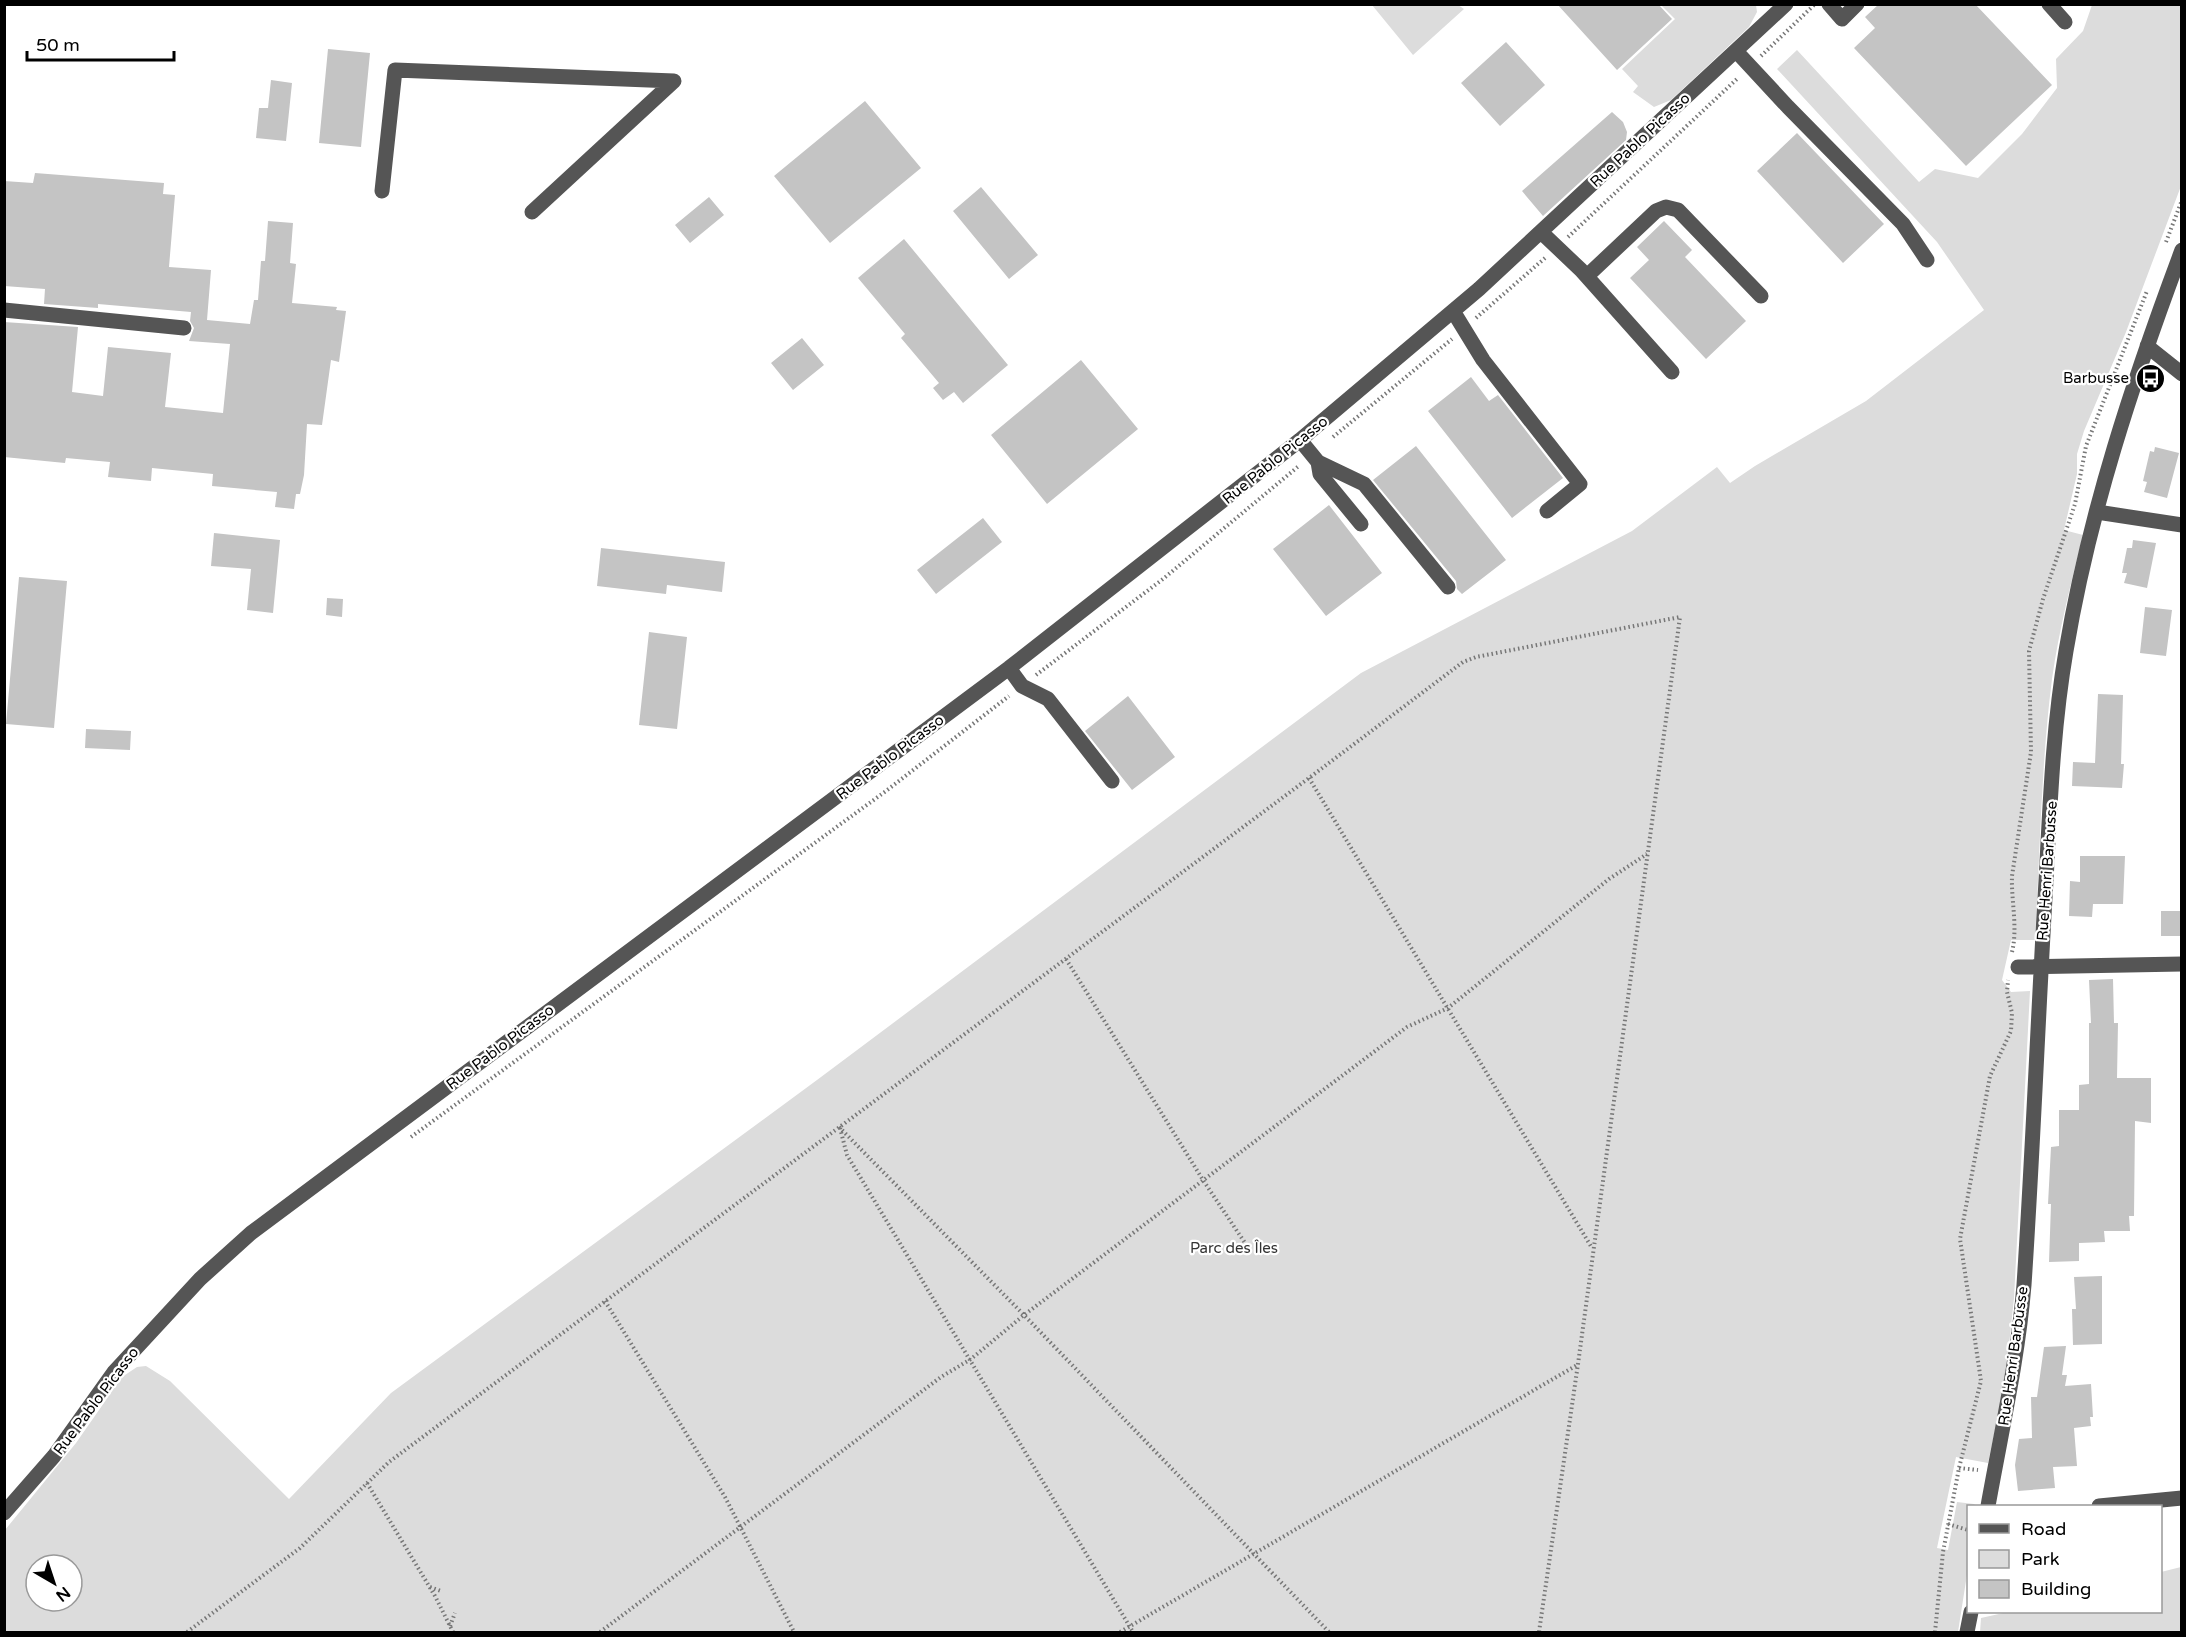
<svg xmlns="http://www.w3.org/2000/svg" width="2186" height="1637" viewBox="0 0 2186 1637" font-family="'Varela Round',sans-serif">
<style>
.green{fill:#dcdcdc;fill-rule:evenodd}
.building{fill:#c4c4c4}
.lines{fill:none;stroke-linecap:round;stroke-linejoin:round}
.path{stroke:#777;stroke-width:4;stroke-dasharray:1.5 3;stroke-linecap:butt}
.minor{stroke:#555;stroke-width:15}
.labels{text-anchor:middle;stroke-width:4.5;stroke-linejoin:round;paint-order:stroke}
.street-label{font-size:15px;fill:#000;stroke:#fff}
.poi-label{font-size:15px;fill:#000;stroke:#fff;text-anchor:end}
.park-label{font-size:15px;fill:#333;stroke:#fff}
</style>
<rect width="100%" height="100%" fill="#fff"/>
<!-- green -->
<path class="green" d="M1372,5H1458L1464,9L1413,55Z
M1661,5H1756L1757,12L1749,27L1671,100L1654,107L1633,92L1638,86L1622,69L1675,19Z
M2092,5H2181V186L2126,332L2084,431L2077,454V474L2064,530L2083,535C2071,583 2059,630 2052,679C2041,765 2040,853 2035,940H2011L2002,980L2011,992L2030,991L2014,1298L2005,1383L1988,1463L1956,1457L1937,1548L1948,1550L1957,1502L1974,1504L1976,1506H1968V1568L1958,1632H5V1530L76,1443L122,1377L137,1367L146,1366L170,1381L289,1499L391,1393L817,1080L1361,673L1632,531L1717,467L1730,483L1755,466L1866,401L1984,310L1937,242L1777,69L1797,50L1919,182L1935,169L1978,178L2022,134L2057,88L2056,59L2083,31ZM36,1565H72V1601H36Z
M2181,1567V1632H1980L1981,1618L2008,1612H2160L2161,1572Z"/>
<!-- building -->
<path class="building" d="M1557,4H1658L1672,19L1617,70Z
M1879,4H1975L2052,85L1966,166L1854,48L1875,28L1865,17Z
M1506,42L1545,85L1500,126L1461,83Z
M328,49L370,53L361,147L319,143Z
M271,80L292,83L286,141L256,138L259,108H268Z
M865,101L921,168L830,243L774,176Z
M1612,112L1623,122L1627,132L1626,140L1543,216L1522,191Z
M1797,133L1884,224L1843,263L1757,171Z
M35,173L164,183L163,194L175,195L169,267L211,270L207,320L250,324L254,300H258L261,261H265L268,221L293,223L290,263L296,264L292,303L337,307L336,310L346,311L339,362L331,360L322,425L307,424L304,475L300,494H296L294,509L275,507L277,492L212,486L213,474L152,468L151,481L108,477L110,462L66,458L65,463L4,457V322L78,327L72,392L103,396L108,347L171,353L165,407L223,413L230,344L189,341L194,328L190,321L191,312L98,304V308L44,304L45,289L4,286V181L33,183Z
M981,187L1038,255L1009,279L953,211Z
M709,197L724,215L690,243L675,225Z
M1664,221L1692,250L1685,257L1746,321L1706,359L1630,278L1649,260L1637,247Z
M904,239L1008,365L963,403L954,392L943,400L933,388L939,383L901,338L905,334L858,278Z
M802,338L824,365L793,390L771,363Z
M1081,360L1138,429L1047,504L991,435Z
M1471,377L1489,401L1498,395L1563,478L1512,518L1428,411Z
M1416,446L1506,560L1462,594L1457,589L1456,581L1373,480Z
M2155,447L2179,453L2167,498L2144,492L2147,482L2143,481L2150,451L2154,452Z
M1329,505L1382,573L1326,616L1273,549Z
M983,518L1002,542L936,594L917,570Z
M214,533L280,540L273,613L247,610L251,569L211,566Z
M2133,540L2156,543L2147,588L2124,583L2127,573H2122L2127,548H2132Z
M601,548L725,562L722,592L667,585L666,594L597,586Z
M19,577L67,581L54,728L6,724Z
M327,598L343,599L342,617L326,615Z
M2145,607L2172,610L2166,656L2140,653Z
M649,632L687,637L677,729L639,725Z
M2098,694L2123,695L2121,764H2124L2122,788L2072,786L2073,762L2095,763Z
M1128,696L1175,757L1132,790L1085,731Z
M86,729L131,731L130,750L85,748Z
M2080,856H2125L2123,904H2093L2092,917L2069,916L2070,881L2080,882Z
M2161,911H2181V936H2161Z
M2113,979L2114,1023H2118L2117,1078H2151V1123L2135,1121L2134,1216H2129L2130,1231H2104L2105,1242L2079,1243V1261L2049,1262L2051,1204H2048L2051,1147L2059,1146V1110H2079V1085L2089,1084V1023H2091L2089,980Z
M2102,1276V1344L2073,1345L2072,1309H2076L2074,1277Z
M2066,1346L2062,1375H2067L2065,1386L2091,1384L2093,1417H2090L2091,1426L2074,1428L2077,1466L2053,1467L2055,1488L2018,1491L2015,1465L2019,1439L2032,1438L2031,1397H2037L2044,1347Z"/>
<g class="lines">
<!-- path -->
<path class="path" d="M1761,56L1814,5
M1568,237L1738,78
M2166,242L2182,200
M1476,318L1545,258
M1333,437L1452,339
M1036,675L1163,579L1300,465
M1309,778L1592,1248
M2012,952C2018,928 2011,900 2012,876L2031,752L2029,651L2043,599L2075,504L2086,446L2147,291
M1066,959L1203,1180L1249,1249
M839,1127L1024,1315L1329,1632
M840,1128L847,1155L1133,1632
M411,1137L886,791L1009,696
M605,1301L725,1497L794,1632
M1959,1468L1978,1470
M367,1483L435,1596L453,1632
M1948,1524L1968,1530
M430,1587L441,1591
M450,1626L455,1613
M187,1632L300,1548L389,1462L1309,778L1463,662L1476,657L1680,617L1578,1364L1539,1632
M600,1632L941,1377L971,1359L1024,1315L1407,1027L1448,1008L1609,879L1647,854
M1120,1632L1577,1365
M1935,1632L1943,1552L1959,1468L1981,1381L1960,1239L1990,1076L2011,1031L2012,1013L2007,992L2008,980"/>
<!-- minor -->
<path class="minor" d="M1829,4L1842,19L1857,4
M2049,4L2065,22
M1736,51L1788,107L1903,224L1927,260
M382,191L395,70L674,81L532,212
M1541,232L1581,270L1672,372
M1587,276L1656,211L1666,207L1678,210L1761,296
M4,310L184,328
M1453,311L1483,360L1580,484L1547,511
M2147,346L2182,374
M1300,440L1318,462L1364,484L1448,587
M1318,462L1320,474L1361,524
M2097,512L2182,525
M1009,668L1022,686L1048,699L1112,781
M2018,967L2182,964
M1988,1506C2001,1433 2018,1359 2024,1285C2033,1150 2038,1015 2046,881C2050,805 2053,726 2066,651C2089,513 2133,381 2182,250
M2099,1506L2182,1498
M4,1513L54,1456L114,1372L200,1279L251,1233L1009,668L1300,440L1479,289L1786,4
M1967,1632L1971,1612"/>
</g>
<!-- icons -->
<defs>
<symbol id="bus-disc" viewBox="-11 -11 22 22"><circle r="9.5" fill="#000" stroke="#fff"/><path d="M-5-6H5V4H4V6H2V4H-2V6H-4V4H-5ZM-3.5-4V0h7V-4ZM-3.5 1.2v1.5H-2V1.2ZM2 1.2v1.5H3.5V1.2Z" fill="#fff"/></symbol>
</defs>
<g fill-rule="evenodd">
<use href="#bus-disc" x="2134" y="362" width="33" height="33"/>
</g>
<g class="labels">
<!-- street labels -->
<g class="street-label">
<text transform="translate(1640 140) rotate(-43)" y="5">Rue Pablo Picasso</text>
<text transform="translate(1275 460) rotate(-39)" y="5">Rue Pablo Picasso</text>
<text transform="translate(890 757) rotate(-37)" y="5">Rue Pablo Picasso</text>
<text transform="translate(2047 871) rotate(-86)" y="5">Rue Henri Barbusse</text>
<text transform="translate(500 1047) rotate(-37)" y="5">Rue Pablo Picasso</text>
<text transform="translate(2013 1356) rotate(-82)" y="5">Rue Henri Barbusse</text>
<text transform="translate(96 1401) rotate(-53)" y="5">Rue Pablo Picasso</text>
</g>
<!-- poi labels -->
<g class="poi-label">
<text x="2129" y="383">Barbusse</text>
</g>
<!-- park labels -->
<g class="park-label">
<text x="1234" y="1253">Parc des Îles</text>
</g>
</g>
<!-- border -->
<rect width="2186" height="1637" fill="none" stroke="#000000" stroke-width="12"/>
<!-- legend -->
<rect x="1967" y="1505" width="195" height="108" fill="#ffffff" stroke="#999999" stroke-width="1.5"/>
<rect x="1979" y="1524" width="30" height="9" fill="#555555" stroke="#999999" stroke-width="1.5"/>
<text x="2021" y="1535" font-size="18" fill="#000000">Road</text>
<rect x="1979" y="1550" width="30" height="18" fill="#dcdcdc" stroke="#999999" stroke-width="1.5"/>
<text x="2021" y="1565" font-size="18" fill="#000000">Park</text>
<rect x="1979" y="1580" width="30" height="18" fill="#c4c4c4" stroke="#999999" stroke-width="1.5"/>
<text x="2021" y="1595" font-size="18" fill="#000000">Building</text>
<!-- north arrow -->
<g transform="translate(54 1583) rotate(141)"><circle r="28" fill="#ffffff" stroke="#999999" stroke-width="1.5"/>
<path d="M0-4.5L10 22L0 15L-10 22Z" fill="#000000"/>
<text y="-9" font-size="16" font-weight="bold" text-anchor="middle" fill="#000000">N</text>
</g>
<!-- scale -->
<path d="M27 51v9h147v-9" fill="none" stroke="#000000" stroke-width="3"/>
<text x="36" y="51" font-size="18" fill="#000000" stroke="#ffffff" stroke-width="4.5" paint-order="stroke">50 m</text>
</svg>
